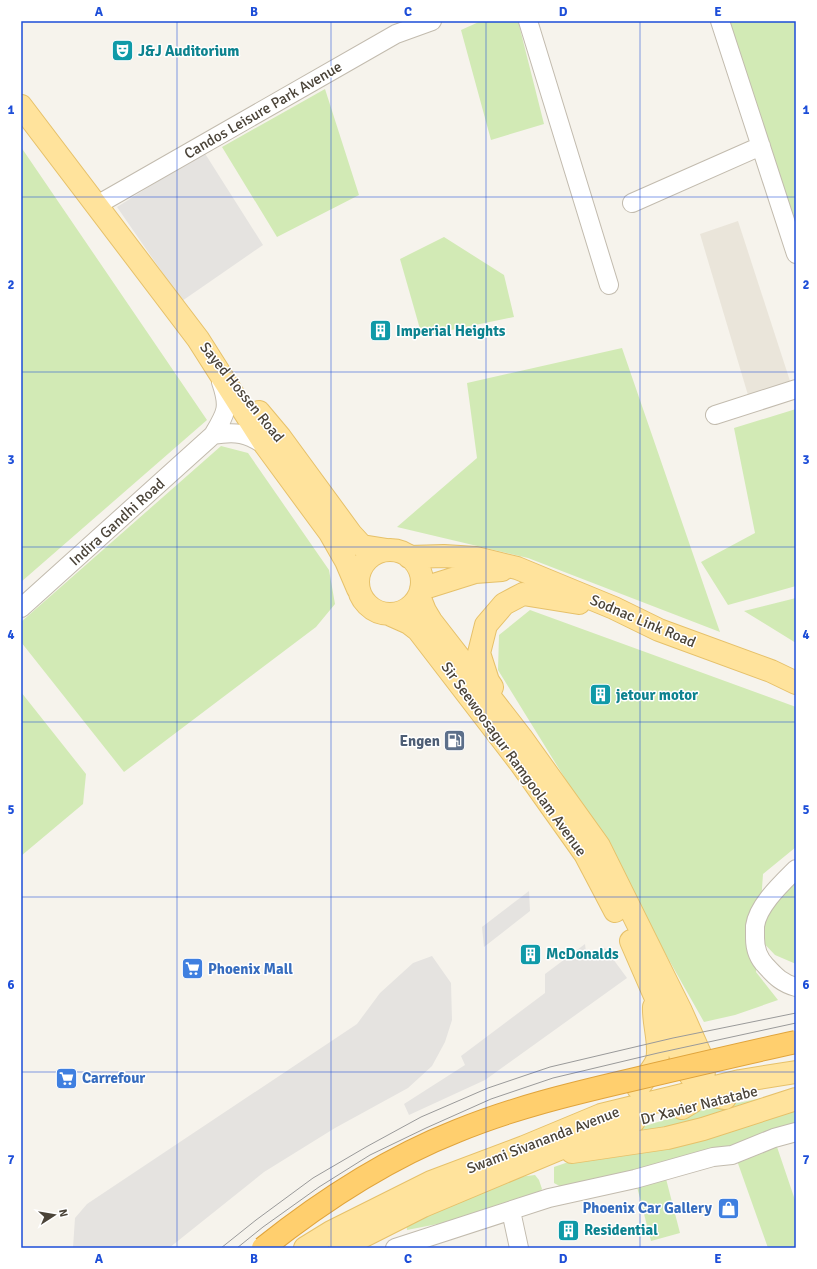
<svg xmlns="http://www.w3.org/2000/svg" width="817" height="1269" viewBox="0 0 817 1269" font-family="Signika,sans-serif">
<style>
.residential{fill:#eae5da}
.green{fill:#d2eab5}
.parking{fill:#e5e3e0}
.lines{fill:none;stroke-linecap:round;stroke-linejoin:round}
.minor-casing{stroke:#c2bbae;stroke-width:20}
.major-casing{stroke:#e6c16a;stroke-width:24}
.minor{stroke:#fff;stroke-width:18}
.major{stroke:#ffe39c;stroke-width:22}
.tram{stroke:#9a9a9a;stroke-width:1}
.highway-bridge-casing{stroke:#e0a43c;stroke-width:24;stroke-linecap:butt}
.highway-bridge{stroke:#ffcf6e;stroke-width:22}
.grid{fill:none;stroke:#1d4ed8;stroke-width:1;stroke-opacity:0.55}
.labels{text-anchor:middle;stroke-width:3;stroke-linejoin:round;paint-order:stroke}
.culture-label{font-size:15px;font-weight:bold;fill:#0d838f;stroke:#fff;text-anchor:start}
.street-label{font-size:15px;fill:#4b4439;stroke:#fff}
.service-label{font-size:15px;font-weight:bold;fill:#4e5e75;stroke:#fff;text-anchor:end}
.shop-label{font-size:15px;font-weight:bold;fill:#366cbe;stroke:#fff;text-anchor:start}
.neatline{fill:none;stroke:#1d4ed8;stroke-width:1.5}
.grid-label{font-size:13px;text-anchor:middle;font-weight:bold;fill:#1d4ed8}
</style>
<rect width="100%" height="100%" fill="#f6f3ec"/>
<!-- residential -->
<path class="residential" d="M738,221L790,381L748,395L700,234Z"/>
<!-- green -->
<path class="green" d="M481,21H518L544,124L491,140L461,30Z
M722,21H796V254Z
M325,89L359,195L277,237L222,147Z
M21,147L207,420L21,582Z
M444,237L504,275L514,317L422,336L400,259Z
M622,348L714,615L720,632L528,558L397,527L477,458L467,383Z
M796,409V586L728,605L701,562L755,533L734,428Z
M221,446L248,453L329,570L335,604L316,627L124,772L21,642V622Z
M796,598V643L744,611Z
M530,610L796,707V847L763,874L759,931L766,906L796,876V964L775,955L759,938L756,972L778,1000L735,1015L704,1022L582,806L498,670L499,635Z
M21,692L86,774L83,804L21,856Z
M796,1091L727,1119L572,1149L680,1115Z
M796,1106V1124L755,1140L565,1189L554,1183V1167L577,1159Z
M775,1141L796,1203V1248H768L735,1155Z
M664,1171L680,1233L651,1241L635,1179Z
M535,1175L539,1180L542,1189L539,1193L468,1218L407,1230L406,1223L518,1177Z"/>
<!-- parking -->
<path class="parking" d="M204,152L263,245L182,301L117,207Z
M529,891L530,911L484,947L482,927Z
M585,944L587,960L605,948L627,978L485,1080L409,1115L404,1104L465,1065L461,1056L545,993V974Z
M432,956L451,983L452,1020L445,1042L432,1066L408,1088L335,1128L264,1172L169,1248H73L75,1218L87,1204L357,1024L380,993L413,963Z"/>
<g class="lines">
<defs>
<path id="minor" d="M528,21L609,285
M720,21L796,254
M632,203L761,146
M97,205L396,34L432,21
M715,415L796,389
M213,435C236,431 247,433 266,446
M21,608L213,435C226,413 230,408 221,382
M796,869C782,883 758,905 755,926C755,930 755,934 755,938C755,949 759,959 766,966C776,977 782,983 796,987
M511,1211L519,1248
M395,1248L549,1198L635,1179L713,1157L732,1155L774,1138L796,1132"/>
<path id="major" d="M21,106L198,339L266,446L330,533L346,561L358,589
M259,412L280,437L351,534L362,546L387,550
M358 582a32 32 0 1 1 64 0a32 32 0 1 1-64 0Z
M409,557L444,556L476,558L517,568L614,608L659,630L771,671L796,683
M421,589L475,572L502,570
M419,596L425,611L431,621L521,737L599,846L681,1011L701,1056L704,1070L702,1091L692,1102L682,1108
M391,615L409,623L418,630L521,764L585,854L615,911
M492,687L488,681L479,653L486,625L504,604L523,594L579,603
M631,941L688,1072C699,1088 704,1096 725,1098
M638,1088C643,1081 654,1068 657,1060C661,1044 653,1023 654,1007
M572,1152L667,1138L703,1129L796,1099
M305,1248L331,1232L431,1182L524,1147L601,1115L740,1081L796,1072
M340,1248L423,1206L607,1129L634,1121"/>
</defs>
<!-- minor casing -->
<use href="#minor" class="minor-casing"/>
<!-- major casing -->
<use href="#major" class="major-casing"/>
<!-- minor -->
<use href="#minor" class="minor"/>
<!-- major -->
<use href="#major" class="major"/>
<!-- tram -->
<path class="tram" d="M221,1248L256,1220L313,1178L366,1147L421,1117L488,1088L550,1067L673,1038L796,1013
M237,1248L263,1227L319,1187L370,1155L426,1128L491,1099L553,1078L658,1053L796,1023"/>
<defs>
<path id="highway-bridge" d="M263,1248C322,1201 386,1159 457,1131C513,1108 571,1094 631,1080C686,1067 741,1054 796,1042"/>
</defs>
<!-- highway-bridge casing -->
<use href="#highway-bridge" class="highway-bridge-casing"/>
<!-- highway-bridge -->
<use href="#highway-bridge" class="highway-bridge"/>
</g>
<!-- grid -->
<path class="grid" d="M177,21V1248M331,21V1248M486,21V1248M640,21V1248M21,197H796M21,372H796M21,547H796M21,722H796M21,897H796M21,1072H796"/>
<!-- icons -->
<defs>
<symbol id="theatre-square" viewBox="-11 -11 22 22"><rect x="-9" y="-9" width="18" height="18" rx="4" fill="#0f9aa8" stroke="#fff"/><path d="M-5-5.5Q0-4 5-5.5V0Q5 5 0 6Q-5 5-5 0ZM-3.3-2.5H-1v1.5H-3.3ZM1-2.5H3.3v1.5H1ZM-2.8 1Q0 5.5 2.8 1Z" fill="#fff"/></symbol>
<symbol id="building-square" viewBox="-11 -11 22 22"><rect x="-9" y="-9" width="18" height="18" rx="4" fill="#0f9aa8" stroke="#fff"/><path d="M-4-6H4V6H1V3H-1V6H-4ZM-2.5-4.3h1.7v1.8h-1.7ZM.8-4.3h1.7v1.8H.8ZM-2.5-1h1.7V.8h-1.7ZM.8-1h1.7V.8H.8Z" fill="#fff"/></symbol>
<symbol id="fuel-square" viewBox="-11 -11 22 22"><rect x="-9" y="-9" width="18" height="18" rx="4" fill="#5c6f8a" stroke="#fff"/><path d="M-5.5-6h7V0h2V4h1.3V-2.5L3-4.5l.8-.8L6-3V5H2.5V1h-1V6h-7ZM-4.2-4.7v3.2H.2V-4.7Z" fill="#fff"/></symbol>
<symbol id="supermarket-square" viewBox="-11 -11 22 22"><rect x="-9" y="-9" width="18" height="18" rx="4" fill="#3f7fe0" stroke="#fff"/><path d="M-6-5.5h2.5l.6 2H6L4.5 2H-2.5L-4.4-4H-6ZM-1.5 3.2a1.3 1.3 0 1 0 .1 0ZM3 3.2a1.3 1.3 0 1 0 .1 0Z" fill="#fff"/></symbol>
<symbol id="shop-square" viewBox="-11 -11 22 22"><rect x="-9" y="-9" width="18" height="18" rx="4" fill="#3f7fe0" stroke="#fff"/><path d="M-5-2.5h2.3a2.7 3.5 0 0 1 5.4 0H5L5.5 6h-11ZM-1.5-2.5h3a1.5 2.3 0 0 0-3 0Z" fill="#fff"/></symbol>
</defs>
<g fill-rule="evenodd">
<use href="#theatre-square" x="110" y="38" width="25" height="25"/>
<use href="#building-square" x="368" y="318" width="25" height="25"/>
<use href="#building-square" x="588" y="682" width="25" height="25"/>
<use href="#fuel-square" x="442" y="728" width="25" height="25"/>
<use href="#building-square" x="518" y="942" width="25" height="25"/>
<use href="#supermarket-square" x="180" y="956" width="25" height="25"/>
<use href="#supermarket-square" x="54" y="1066" width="25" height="25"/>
<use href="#shop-square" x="716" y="1196" width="25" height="25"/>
<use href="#building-square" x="556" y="1218" width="25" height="25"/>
</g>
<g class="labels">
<!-- culture labels -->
<g class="culture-label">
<text x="138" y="56">J&amp;J Auditorium</text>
<text x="396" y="336">Imperial Heights</text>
<text x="616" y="700">jetour motor</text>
<text x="546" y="959">McDonalds</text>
<text x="584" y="1235">Residential</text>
</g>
<!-- street labels -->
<g class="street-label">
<text transform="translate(263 110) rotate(-30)" y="5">Candos Leisure Park Avenue</text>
<text transform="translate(242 392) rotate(51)" y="5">Sayed Hossen Road</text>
<text transform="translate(117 522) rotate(-42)" y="5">Indira Gandhi Road</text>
<text transform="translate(643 621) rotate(23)" y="5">Sodnac Link Road</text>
<text transform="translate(514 759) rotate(54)" y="5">Sir Seewoosagur Ramgoolam Avenue</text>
<text transform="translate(699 1105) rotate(-14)" y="5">Dr Xavier Natatabe</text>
<text transform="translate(543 1140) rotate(-21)" y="5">Swami Sivananda Avenue</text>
</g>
<!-- service labels -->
<g class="service-label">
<text x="440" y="746">Engen</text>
</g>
<!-- shop labels -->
<g class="shop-label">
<text x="208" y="974">Phoenix Mall</text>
<text x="82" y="1083">Carrefour</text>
<text x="712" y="1213" text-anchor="end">Phoenix Car Gallery</text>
</g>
</g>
<!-- border -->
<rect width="817" height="1269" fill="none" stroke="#ffffff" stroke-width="44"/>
<!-- north arrow -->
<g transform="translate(54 1215) rotate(78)" stroke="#ffffff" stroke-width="3" paint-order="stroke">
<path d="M0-3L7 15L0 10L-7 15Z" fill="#4b4439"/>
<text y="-6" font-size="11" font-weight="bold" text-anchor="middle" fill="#4b4439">N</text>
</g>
<rect x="22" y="22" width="773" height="1225" class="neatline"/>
<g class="grid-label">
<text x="99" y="16">A</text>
<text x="254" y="16">B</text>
<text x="408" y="16">C</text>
<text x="563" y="16">D</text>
<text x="718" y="16">E</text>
<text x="11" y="114">1</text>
<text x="806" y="114">1</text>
<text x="11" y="289">2</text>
<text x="806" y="289">2</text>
<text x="11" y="464">3</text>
<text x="806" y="464">3</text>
<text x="11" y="639">4</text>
<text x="806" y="639">4</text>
<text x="11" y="814">5</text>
<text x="806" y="814">5</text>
<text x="11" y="989">6</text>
<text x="806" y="989">6</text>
<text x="11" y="1164">7</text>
<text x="806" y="1164">7</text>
<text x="99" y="1263">A</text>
<text x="254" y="1263">B</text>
<text x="408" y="1263">C</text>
<text x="563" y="1263">D</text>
<text x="718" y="1263">E</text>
</g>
</svg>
